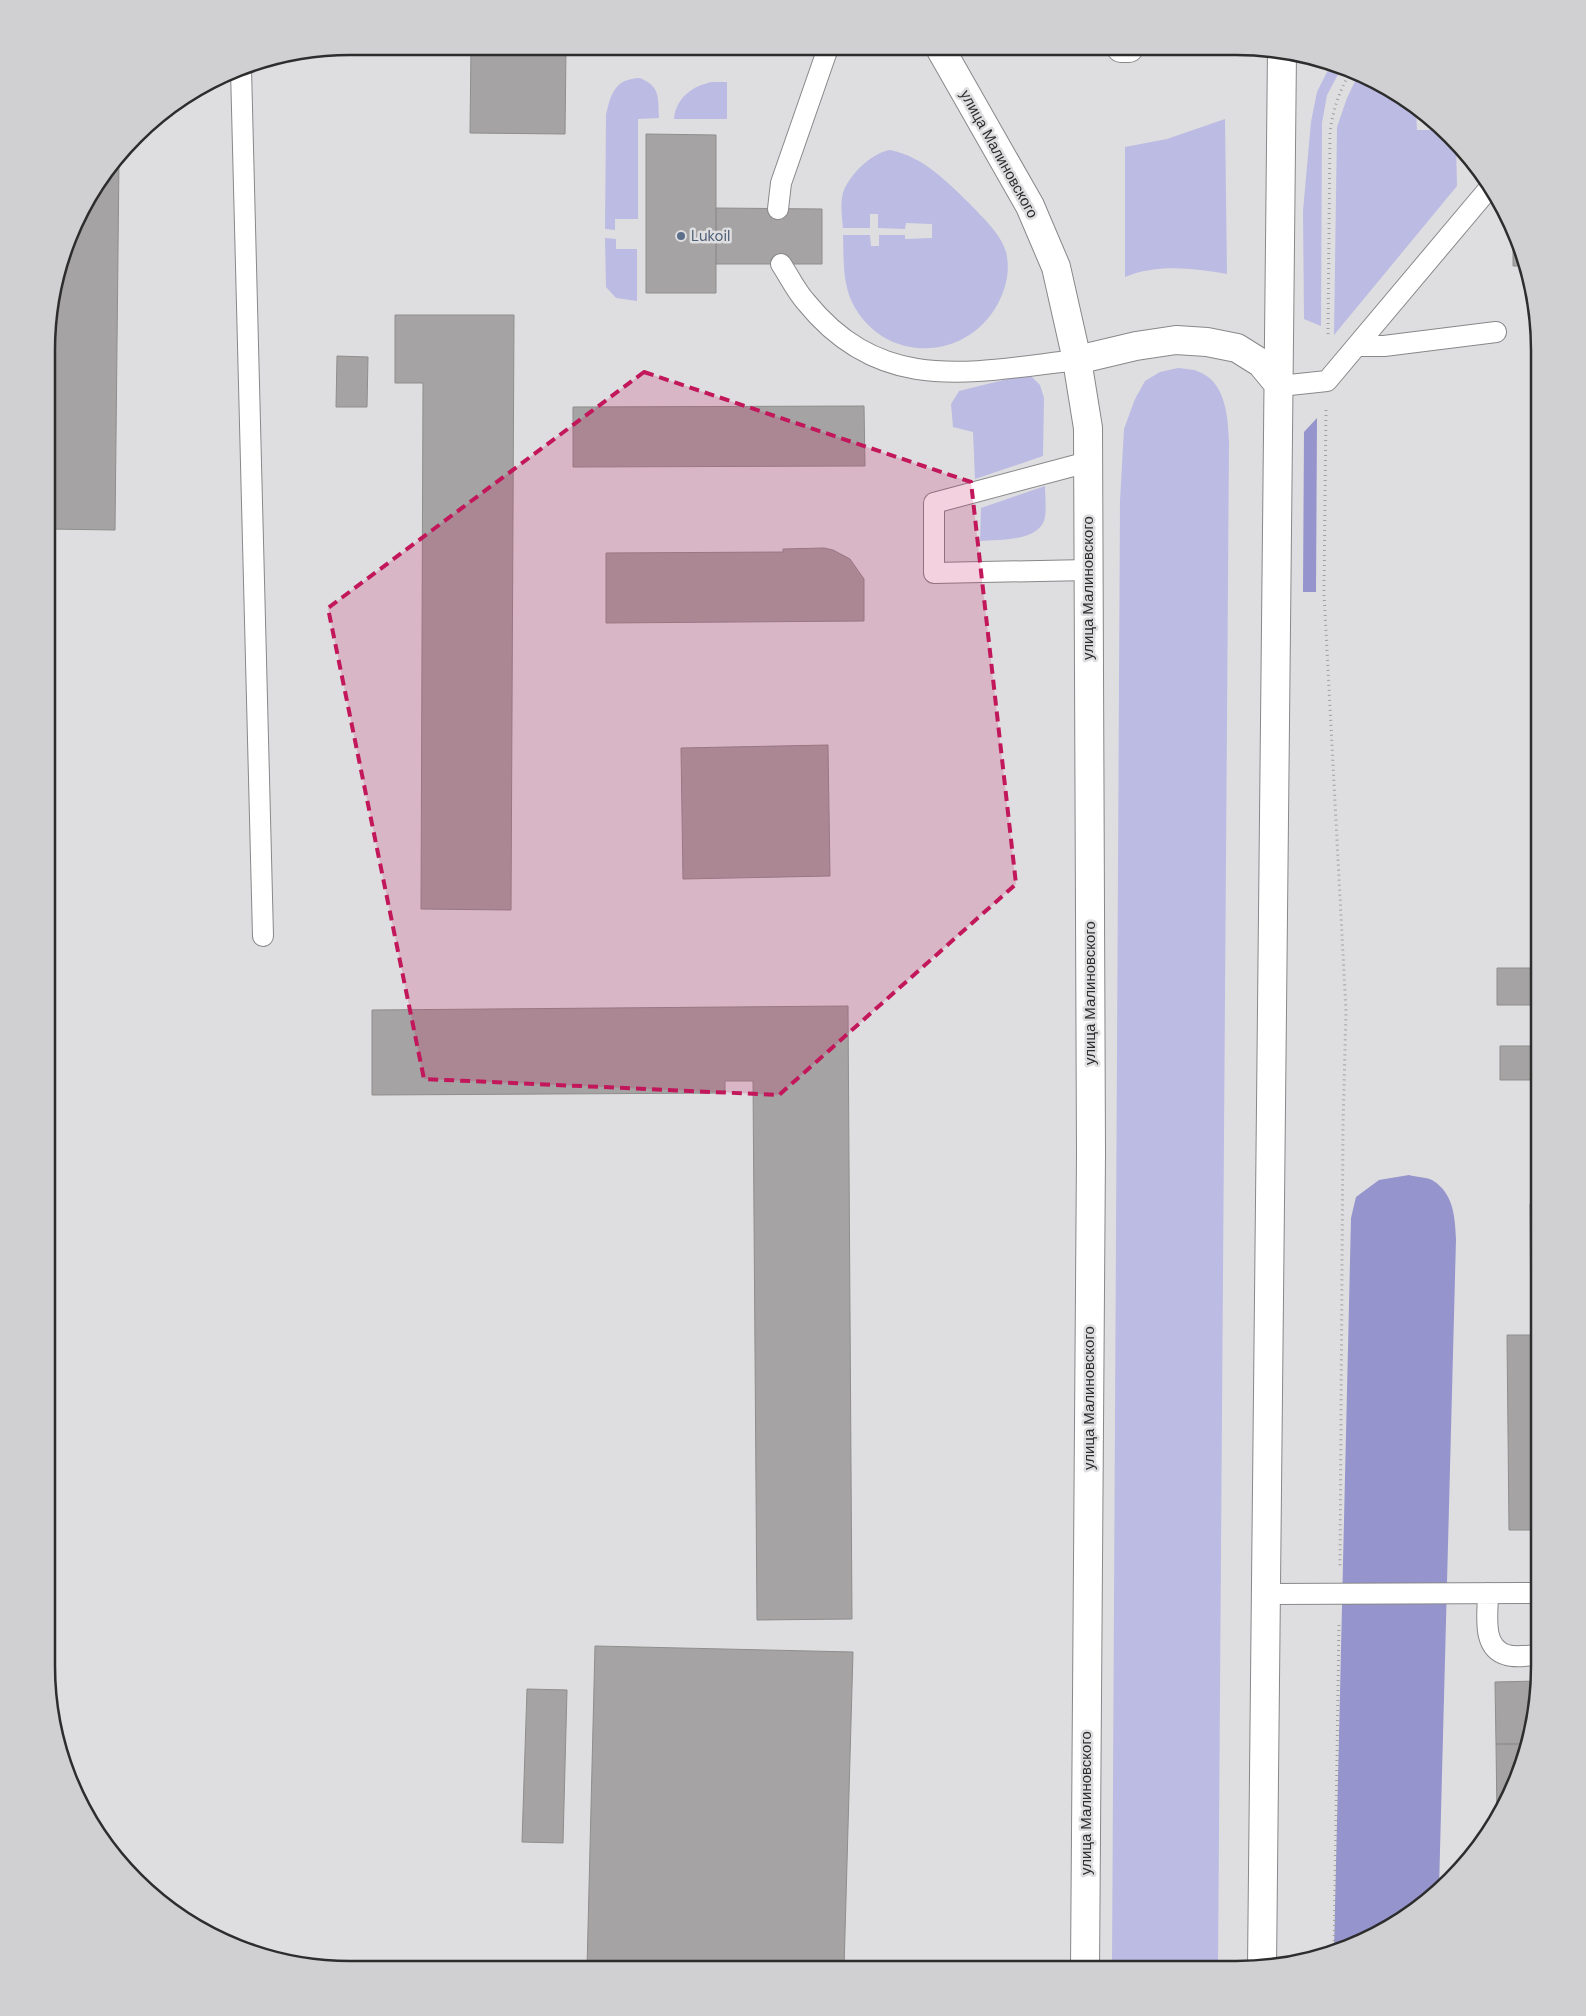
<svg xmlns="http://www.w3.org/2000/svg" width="1586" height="2016" font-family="'DM Sans',sans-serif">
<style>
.green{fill:#bbbbe3}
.forest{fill:#9594cc}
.building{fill:#a5a3a3;stroke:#8f8e8d}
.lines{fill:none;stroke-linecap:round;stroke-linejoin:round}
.service-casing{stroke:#88888a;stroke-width:22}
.trunk-casing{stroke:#88888a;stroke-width:30}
.path{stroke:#a0a0a1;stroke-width:3;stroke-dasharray:1 4;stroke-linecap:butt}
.service{stroke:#fff;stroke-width:20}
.trunk{stroke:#fff;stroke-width:28}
.marked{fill:#c2185b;fill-opacity:0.2;stroke:#c2185b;stroke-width:4;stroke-dasharray:10 6;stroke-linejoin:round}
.service-dot{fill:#5c6f8a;stroke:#dedee0;stroke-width:2}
.labels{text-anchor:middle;stroke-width:5;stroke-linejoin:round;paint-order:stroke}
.street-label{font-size:15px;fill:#2d2d2e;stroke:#dedee0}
.service-label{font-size:15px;fill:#4e5e75;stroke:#dedee0;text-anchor:start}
.rim{fill:none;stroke:#2d2d2e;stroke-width:2.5}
</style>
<rect width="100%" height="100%" fill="#dedee0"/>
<path class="green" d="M1331,64l11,3 -15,28 -5,28 -1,203 -17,-7 -1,-108 8,-89 6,-30z
M1359,73l46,25 11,10 1,22h25l14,12 1,44 -123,149 3,-208 10,-29z
M640,78c21,9 18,20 19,40l-21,1v100h-23v11l-10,-1 1,-114c5,-22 9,-36 34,-37z
M712,82h15v37h-53c2,-21 18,-33 38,-37z
M1225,119l2,155c-34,-6 -70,-10 -102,3v-130l42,-8z
M890,150c34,7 56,31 80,54 13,14 31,30 36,48 4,15 1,32 -5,45 -28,65 -117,70 -149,5 -10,-21 -8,-45 -9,-67h27l1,11h8v-11h26v4l27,-1v-14l-26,-1 -1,6 -27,-1v-14h-8v14h-27c-1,-11 -3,-24 0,-35 6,-18 28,-40 47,-43z
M605,238l11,1v10h21v52l-21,-3 -10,-11z
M1178,368c6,1 14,1 19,3 29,10 31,46 32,71l-11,1527h-106l8,-1468 4,-72 11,-30 10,-18 15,-9z
M1020,376h11l9,9 4,13 -1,58 -68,23 -2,-47 -20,-5 -2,-23 8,-13z
M1045,486c0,10 2,26 -1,35 -9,21 -45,18 -64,20l1,-33z"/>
<path class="forest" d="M1317,418l-1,174h-13l1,-160z
M1409,1175c7,2 17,2 23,5 22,13 23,38 24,59l-17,650 -51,40 -54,22 17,-733 5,-21 23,-17z"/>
<path class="building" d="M471,47h95l-1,87 -95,-1z
M646,134l70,1v158h-70z
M119,159l-4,371 -67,-1 1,-219 38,-112z
M716,208l106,1v55h-106z
M1513,233l14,33h-14z
M395,315h119l-3,595 -90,-1 2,-526h-28z
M337,356l31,1 -1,50h-31z
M864,406l1,60 -292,1v-60z
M824,548l9,2 17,9 14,20v42l-258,2v-70l177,-1v-3z
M828,745l2,131 -147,3 -2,-131z
M1497,968h42v37h-42z
M848,1006l4,613 -95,1 -4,-539h-28v12l-353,2v-85z
M1500,1046h39v34h-39z
M1530,1204h9v326h-30l-2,-195h24z
M595,1646l258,6 -9,317h-257z
M1539,1681l-11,63h-32l-1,-62z
M527,1689l40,1 -4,153 -41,-1z
M1496,1744h32l-4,19 -27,55z"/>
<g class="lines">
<g class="service-casing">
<path id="service" d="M241,69l22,867
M778,209l3,-26 47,-135
M781,264c8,12 15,27 25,38 76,94 166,70 271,58
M1358,346h26l112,-14
M1280,386l47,-5 164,-195
M1088,462l-154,41v70l154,-3
M1488,1593c0,21 -7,55 19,62 9,3 23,0 32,0
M1266,1594l273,-1"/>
</g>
<g class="trunk-casing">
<path id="trunk" d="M940,48l90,158 26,61 21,93 11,68 3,725 -6,816
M1121,48h8
M1077,360l59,-14 40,-6 31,2 30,6 24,15 19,23
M1262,1968l20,-1917"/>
</g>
<path class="path" d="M1470,158l2,7
M1328,334l2,-202c3,-23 10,-43 22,-63
M1326,410l-2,183 22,418 -3,114 -3,441
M1334,1951l5,-329"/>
<use href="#service" class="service"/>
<use href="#trunk" class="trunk"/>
</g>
<path class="marked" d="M644,372l327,110 45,402 -237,211 -355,-16 -96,-471z"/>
<circle class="service-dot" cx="681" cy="236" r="5"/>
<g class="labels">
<g class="street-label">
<text transform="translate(999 154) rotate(61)" y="5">улица Малиновского</text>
<text transform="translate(1088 588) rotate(-90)" y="5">улица Малиновского</text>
<text transform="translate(1090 993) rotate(-90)" y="5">улица Малиновского</text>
<text transform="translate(1089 1398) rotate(-90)" y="5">улица Малиновского</text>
<text transform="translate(1086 1803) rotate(-90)" y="5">улица Малиновского</text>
</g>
<g class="service-label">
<text x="691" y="241">Lukoil</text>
</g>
</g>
<path d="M0 0H1586V2016H0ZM350 55H1236A295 295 0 0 1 1531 350V1666A295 295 0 0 1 1236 1961H350A295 295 0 0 1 55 1666V350A295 295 0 0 1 350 55Z" fill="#d0d0d2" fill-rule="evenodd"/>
<path class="rim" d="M350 55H1236A295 295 0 0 1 1531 350V1666A295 295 0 0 1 1236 1961H350A295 295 0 0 1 55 1666V350A295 295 0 0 1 350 55Z"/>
</svg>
